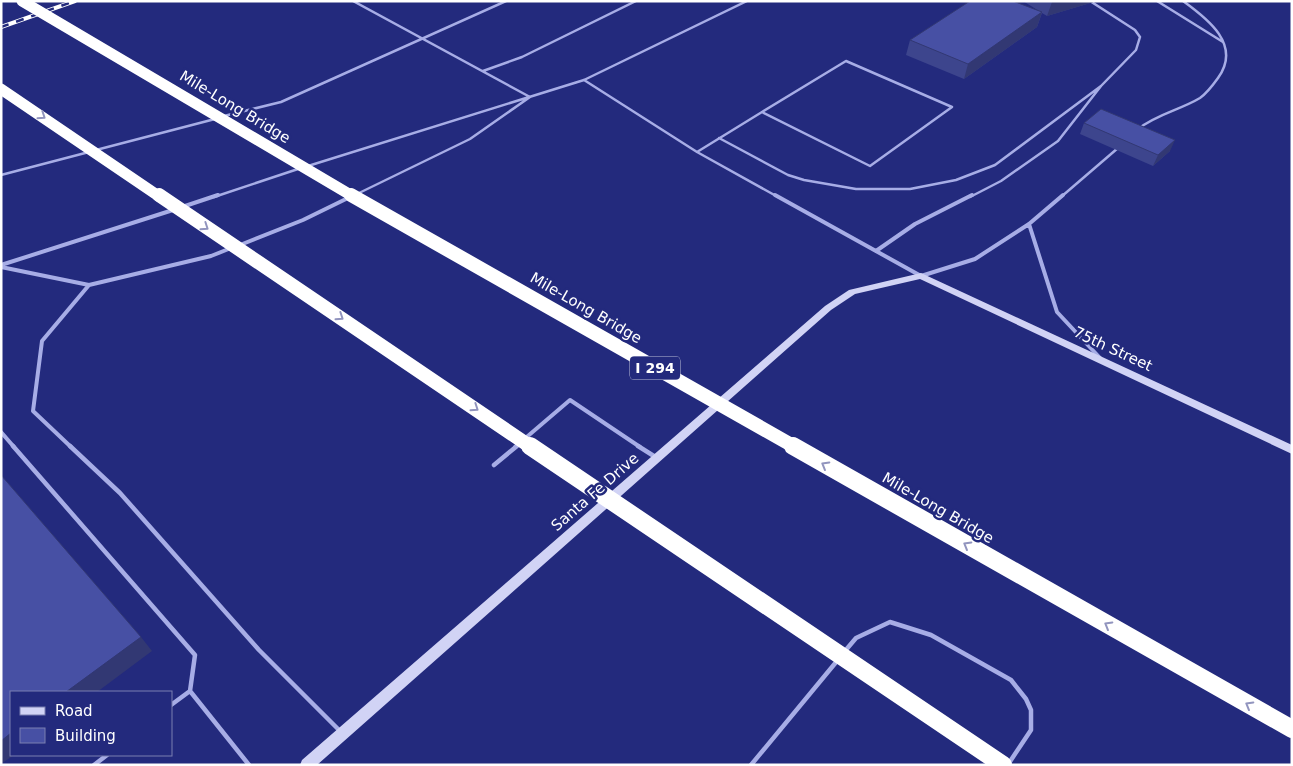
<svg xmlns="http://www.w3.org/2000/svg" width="1293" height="766" font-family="'DejaVu Sans',sans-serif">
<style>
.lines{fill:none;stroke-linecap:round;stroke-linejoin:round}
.lane-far2{stroke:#a7ade6;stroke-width:2.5}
.lane-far1{stroke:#a7ade6;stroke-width:4}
.lane{stroke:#a7ade6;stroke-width:4.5}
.secondary{fill:#d1d3f5;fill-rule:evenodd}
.rail-casing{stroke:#fff;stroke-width:4}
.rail{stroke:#232a7d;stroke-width:2.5;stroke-dasharray:8;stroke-linecap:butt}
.highway-bridge-far2{stroke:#fff;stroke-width:11}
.highway-bridge-far1{stroke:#fff;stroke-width:14}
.highway-bridge{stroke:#fff;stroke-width:18}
.wall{fill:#3d458d}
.shaded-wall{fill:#323873}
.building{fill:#4750a4;stroke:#323873}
.oneway{stroke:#9194be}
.labels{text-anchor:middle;stroke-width:5;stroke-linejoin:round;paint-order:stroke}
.shield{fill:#232a7d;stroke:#bdbfd8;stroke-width:1}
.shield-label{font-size:14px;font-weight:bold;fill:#fff}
.street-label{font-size:15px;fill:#fff;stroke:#232a7d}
</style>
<rect width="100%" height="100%" fill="#232a7d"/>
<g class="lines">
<path class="lane-far2" d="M353,1l177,96 -60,42 -113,55
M1157,1l66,41
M846,61l106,46 -82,59 -108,-54z
M483,71l39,-14 114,-56
M584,80l113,72
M762,112l-65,40 81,45
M224,116l57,-14 225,-101
M1138,129c19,-15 42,-19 62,-31 7,-5 13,-13 18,-20 24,-33 -10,-59 -35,-77
M719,138l69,37 16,5 52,9h54l46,-9 39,-15 106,-79
M96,150l119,-31
M308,166l276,-86 163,-79
M1,175l88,-23
M214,197l87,-29
M970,197l31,-16 57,-40 43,-55 35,-36 4,-13 -5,-7 -45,-29
M1061,197l57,-49"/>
<path class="lane-far1" d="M775,195l146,81 54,-17 54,-35 34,-29
M182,207l36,-12
M1029,224l28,88 43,46
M240,245l63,-25 45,-22
M876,251l39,-27 57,-29
M1,265l172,-55
M1,267l88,18
M1,432l13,15
M71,447l-38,-36 9,-70 47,-56 122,-29 20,-8
M515,447l55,-47 70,47"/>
<path class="lane" d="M13,446l182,209 -5,36
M70,446l50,47 139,157 82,82
M638,446l19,12
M494,465l23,-19
M845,651l11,-13 34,-16 41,13 80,45 15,19 5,11v20l-22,33
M171,705l19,-14 59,74
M94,765l13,-10
M751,765l86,-104"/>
<path class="secondary" d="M921,273l371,172v9l-372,-175 -65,15 -24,16 -514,455h-17l2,-5 523,-454 24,-16z"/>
<g class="rail-casing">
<path id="rail" d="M1,27l74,-26"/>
</g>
<use href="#rail" class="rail"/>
<path class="highway-bridge-far2" d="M22,1l332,196
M1,89l159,108"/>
<path class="highway-bridge-far1" d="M159,195l372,252
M351,195l444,252"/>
<path class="highway-bridge" d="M530,446l473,319
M793,446l499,283"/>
</g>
<path class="wall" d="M1023,1h74l-50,15 -5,-3 -5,14 -73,52 -58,-24 4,-15 129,-29z
M1084,123l86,28 -17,15 -73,-32z"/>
<path class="shaded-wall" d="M1054,1h43l-50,15 5,-14z
M1042,12l-5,15 -73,52 4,-15z
M1175,140l-5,11 -17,15 5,-11z
M141,637l11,14 -55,41h-31z
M11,733v22h3l-13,9v-23z"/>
<path class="building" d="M970,1h43l29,11 -74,52 -58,-24z
M1101,109l74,31 -17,15 -74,-32z
M1,475l140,162 -75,55h-55v41l-10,8z"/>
<defs><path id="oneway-chevron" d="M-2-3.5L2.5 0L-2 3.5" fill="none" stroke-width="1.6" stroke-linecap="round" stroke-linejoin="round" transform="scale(1.25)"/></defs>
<g class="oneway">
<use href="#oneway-chevron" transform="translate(42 116) rotate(34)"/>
<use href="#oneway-chevron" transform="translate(205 227) rotate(34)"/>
<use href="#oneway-chevron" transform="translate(340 317) rotate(34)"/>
<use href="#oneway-chevron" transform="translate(475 408) rotate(34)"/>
<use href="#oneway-chevron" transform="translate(825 465) rotate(-150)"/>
<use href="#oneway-chevron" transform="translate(967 545) rotate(-150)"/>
<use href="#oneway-chevron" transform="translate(1108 625) rotate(-150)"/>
<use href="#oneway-chevron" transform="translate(1249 705) rotate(-150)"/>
</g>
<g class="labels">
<rect class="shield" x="630" y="356.5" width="50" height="23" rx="4"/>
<g class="shield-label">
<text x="655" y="373">I 294</text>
</g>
<g class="street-label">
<text transform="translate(235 107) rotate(31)" y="5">Mile-Long Bridge</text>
<text transform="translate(586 308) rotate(30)" y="5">Mile-Long Bridge</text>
<text transform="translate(1113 349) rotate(25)" y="5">75th Street</text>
<text transform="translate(595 492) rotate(-41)" y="5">Santa Fe Drive</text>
<text transform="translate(938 508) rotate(30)" y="5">Mile-Long Bridge</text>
</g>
</g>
<rect width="1293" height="766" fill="none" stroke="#ffffff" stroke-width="5"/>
<rect x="10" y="691" width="162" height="65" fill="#232a7d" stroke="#7b7fb1"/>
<rect x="20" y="707" width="25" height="8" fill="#d1d3f5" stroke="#7b7fb1"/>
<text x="55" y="716" font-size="15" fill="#ffffff">Road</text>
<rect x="20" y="728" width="25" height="15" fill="#4750a4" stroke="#7b7fb1"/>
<text x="55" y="741" font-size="15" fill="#ffffff">Building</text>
</svg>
